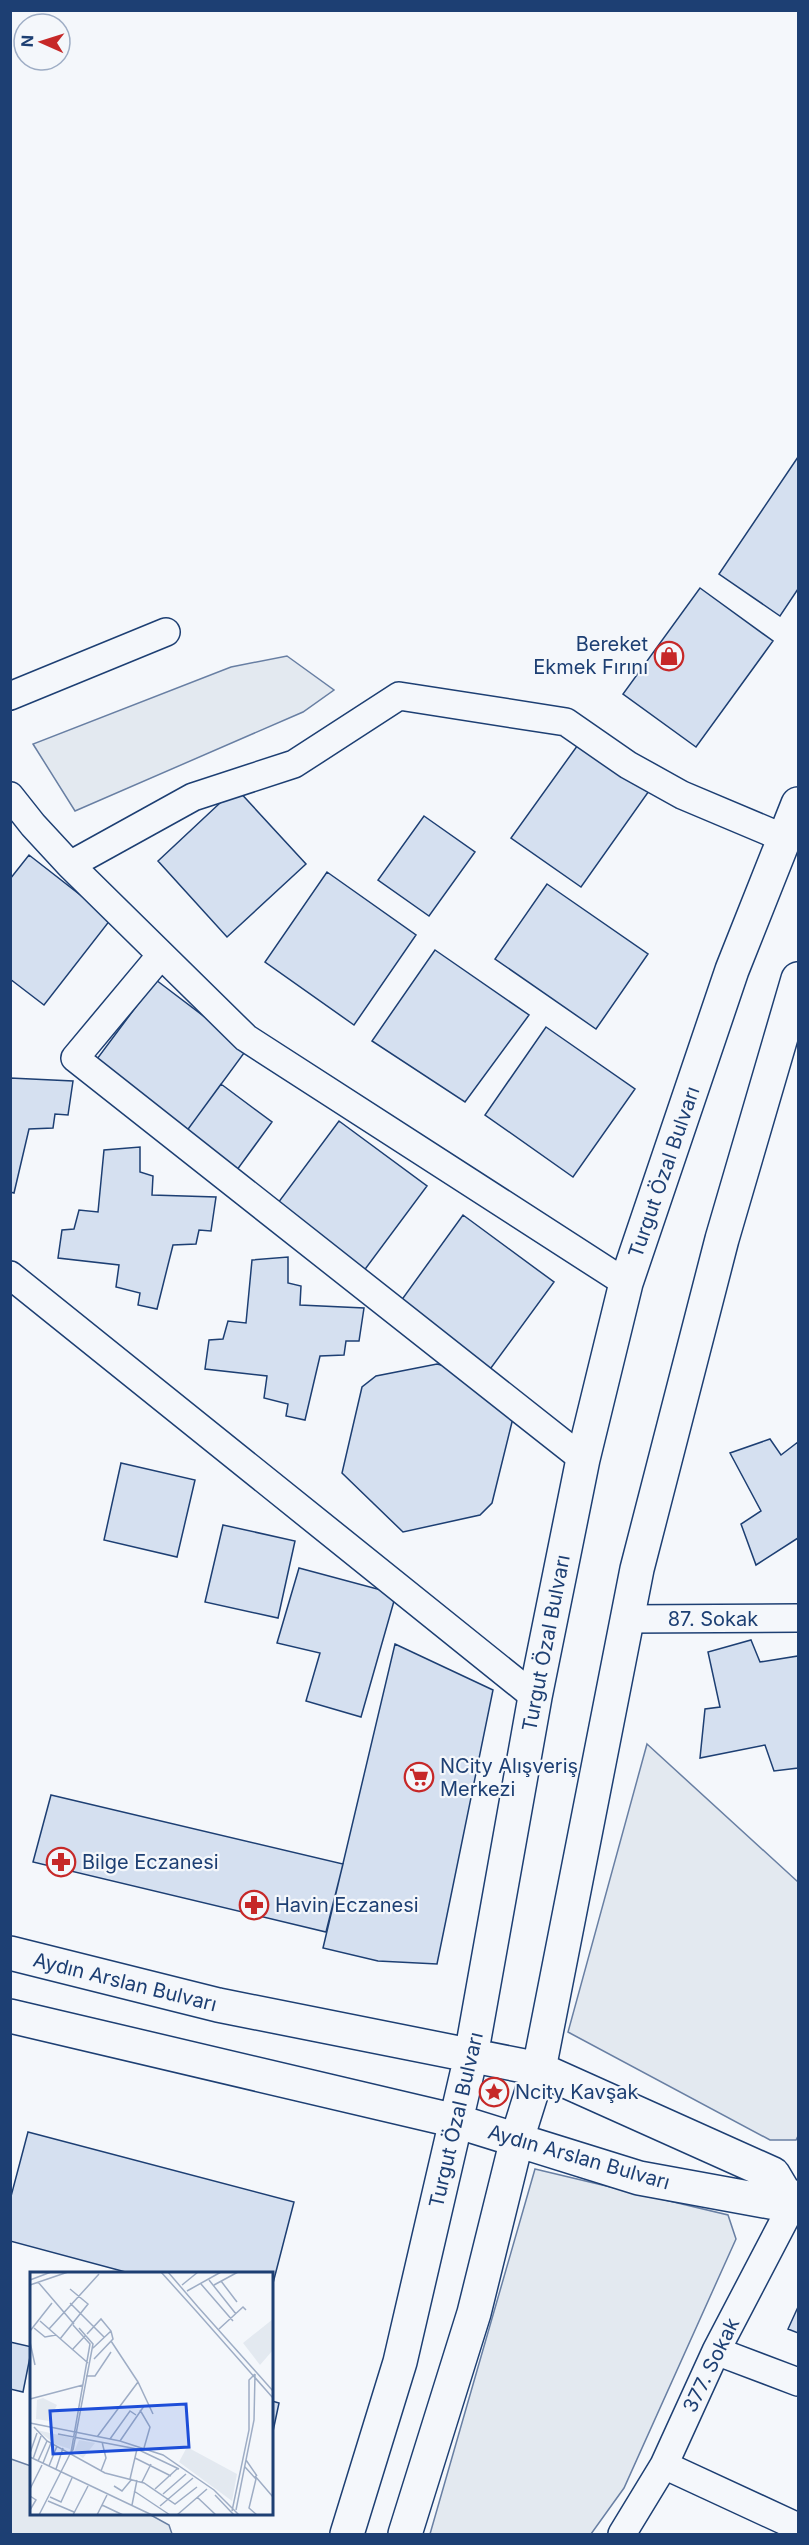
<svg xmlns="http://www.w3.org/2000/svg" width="809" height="2545" font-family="Inter,sans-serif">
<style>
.green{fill:#e3e9f0;stroke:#687fa3;stroke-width:1.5}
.building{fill:#d5e0f0;stroke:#1d3f73;stroke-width:1.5}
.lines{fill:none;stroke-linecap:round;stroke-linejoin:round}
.street-casing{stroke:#1d3f73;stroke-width:30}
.secondary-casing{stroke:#1d3f73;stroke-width:36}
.street{stroke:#f4f7fb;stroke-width:27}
.secondary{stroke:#f4f7fb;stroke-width:33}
.labels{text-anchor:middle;stroke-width:4.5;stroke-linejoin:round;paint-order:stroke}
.poi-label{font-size:20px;fill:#1d3f73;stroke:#f4f7fb;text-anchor:start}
.street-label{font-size:20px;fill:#1d3f73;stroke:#f4f7fb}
.inset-road{fill:none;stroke:#9eadc5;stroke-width:1.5}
.view{fill:#1d4ed8;fill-opacity:0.15;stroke:#1d4ed8;stroke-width:3}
.inset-edge{fill:none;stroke:#1d3f73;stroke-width:3}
</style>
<rect width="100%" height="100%" fill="#f4f7fb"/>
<path class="green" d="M287,656l47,34 -31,22 -228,99 -42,-67 198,-77z
M647,1744l151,138v254l-2,4h-26l-202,-108z
M535,2169l193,46 8,24 -112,249 -33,46h-161z
M11,2459l20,7 1,48h117l20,11 3,9h-161z"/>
<path class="building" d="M798,457v132l-18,27 -61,-42z
M700,588l73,53 -77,106 -73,-53z
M580,742l69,49 -68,96 -70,-49z
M236,788l70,76 -79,73 -69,-76z
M424,816l51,36 -46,64 -51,-36z
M29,855l82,64 -67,86 -34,-26v-100z
M327,872l89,63 -62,90 -89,-63z
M547,884l101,70 -52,75 -101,-70z
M435,950l94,65 -64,87 -93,-61z
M156,980l91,69 -64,87 -92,-69z
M546,1027l89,62 -62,88 -88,-62z
M10,1078l63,3 -5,34 -13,-1 -2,14 -24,1 -15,64 -4,-1z
M221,1084l51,38 -38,52 -51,-38z
M339,1121l88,65 -67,90 -88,-65z
M140,1147v25l13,4 -1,19 64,2 -5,34 -12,-1 -3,14 -23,1 -16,64 -19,-4 2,-12 -24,-6 3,-22 -61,-7 4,-28 12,-1 5,-19 19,2 6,-62z
M463,1215l91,67 -66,90 -90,-67z
M288,1257v26l13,3 -1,19 64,3 -5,33h-13l-2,14 -24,1 -15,64 -19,-4 2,-12 -24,-6 3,-22 -62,-7 4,-29 14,-1 5,-18 18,2 6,-63z
M437,1364l16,4 60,50 -21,85 -12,12 -77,17 -61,-59 20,-86 14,-11z
M770,1439l11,16 17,-13v96l-42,27 -15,-41 20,-13 -31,-58z
M121,1463l74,17 -18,77 -73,-17z
M223,1525l72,16 -17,77 -73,-16z
M299,1568l97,26 -35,123 -55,-16 14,-48 -43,-10z
M751,1640l9,22 38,-6v112l-24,3 -9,-26 -65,13 5,-49 15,-2 -12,-55z
M395,1644l98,46 -56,274 -59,-3 -55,-13z
M51,1795l292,69 -17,68 -293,-70z
M28,2132l266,70 -22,85v-13h-139l-123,-33v-41z
M798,2307v26l-10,-4z
M10,2342l22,5 -9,45 -13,-3z
M272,2401l7,2 -7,33z"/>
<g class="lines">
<g class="street-casing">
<path id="street" d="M10,696l156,-64
M10,796l23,29 37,40 176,173 380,245
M70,865l123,-68 101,-33 105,-68 167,26 62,43 54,30 102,43
M161,955l-86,103 508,401
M10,1275l525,422
M627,1619l171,-1
M716,2351l82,31
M664,2465l134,62
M622,2534l42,-69 52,-114 82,-157"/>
</g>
<g class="secondary-casing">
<path id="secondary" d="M10,1953l208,52 321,64 234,105 19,32 -153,-28 -183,-57 -446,-105
M347,2534l53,-172 71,-306 64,-359 48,-238 43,-176 106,-313 66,-166
M405,2534l69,-221 43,-174 22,-70 98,-500 85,-330 76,-260"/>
</g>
<use href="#street" class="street"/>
<use href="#secondary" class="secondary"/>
</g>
<defs>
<g id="shop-ring" transform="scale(1.5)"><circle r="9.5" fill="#f4f7fb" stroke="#c62828" stroke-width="1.5"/><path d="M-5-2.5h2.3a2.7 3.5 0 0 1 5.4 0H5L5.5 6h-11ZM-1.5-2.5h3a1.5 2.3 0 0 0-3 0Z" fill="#c62828"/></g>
<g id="supermarket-ring" transform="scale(1.5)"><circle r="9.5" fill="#f4f7fb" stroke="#c62828" stroke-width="1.5"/><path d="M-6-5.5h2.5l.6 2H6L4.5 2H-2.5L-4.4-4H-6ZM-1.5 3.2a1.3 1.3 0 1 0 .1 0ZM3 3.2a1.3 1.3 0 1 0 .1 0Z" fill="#c62828"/></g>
<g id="pharmacy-ring" transform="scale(1.5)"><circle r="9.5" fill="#f4f7fb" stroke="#c62828" stroke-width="1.5"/><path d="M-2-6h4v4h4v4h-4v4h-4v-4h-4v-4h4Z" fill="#c62828"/></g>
<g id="sight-ring" transform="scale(1.5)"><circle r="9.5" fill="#f4f7fb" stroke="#c62828" stroke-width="1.5"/><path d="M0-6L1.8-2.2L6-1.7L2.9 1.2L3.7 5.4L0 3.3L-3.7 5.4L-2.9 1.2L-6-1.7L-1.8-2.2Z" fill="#c62828"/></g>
</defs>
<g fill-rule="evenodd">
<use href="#shop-ring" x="669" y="656"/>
<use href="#supermarket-ring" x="419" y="1777"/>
<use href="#pharmacy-ring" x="61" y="1862"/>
<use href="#pharmacy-ring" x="254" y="1905"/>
<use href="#sight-ring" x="494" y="2092"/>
</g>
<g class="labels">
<g class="poi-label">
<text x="648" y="651" text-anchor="end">Bereket<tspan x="648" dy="23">Ekmek Fırını</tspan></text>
<text x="440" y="1773">NCity Alışveriş<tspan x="440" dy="23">Merkezi</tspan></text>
<text x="82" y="1869">Bilge Eczanesi</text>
<text x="275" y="1912">Havin Eczanesi</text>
<text x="515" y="2099">Ncity Kavşak</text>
</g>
<g class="street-label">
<text transform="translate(664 1172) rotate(-71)" y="7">Turgut Özal Bulvarı</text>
<text x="713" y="1626">87. Sokak</text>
<text transform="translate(546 1643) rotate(-79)" y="7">Turgut Özal Bulvarı</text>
<text transform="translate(125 1982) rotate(14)" y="7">Aydın Arslan Bulvarı</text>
<text transform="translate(456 2120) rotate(-77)" y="7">Turgut Özal Bulvarı</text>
<text transform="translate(579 2157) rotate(16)" y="7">Aydın Arslan Bulvarı</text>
<text transform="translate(711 2365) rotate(-64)" y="7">377. Sokak</text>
</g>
</g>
<g transform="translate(30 2272)">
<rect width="243" height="243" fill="#f4f7fb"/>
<path d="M243,47v31l-13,15 -17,-22zM13,126l14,7 -8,16 -13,-2 1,-19zM7,158l35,8 -2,11 -15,-5zM49,168l16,3 -12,15 -9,-6zM157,175l50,27 -5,27 -53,-39z" fill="#e3e9f0"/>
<path class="inset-road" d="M131,0l36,40M138,0l30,35M0,8l21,-8M179,8l27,34M191,9l16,21M8,10l36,42M171,12l32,37M0,13l38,-13M152,13l16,-13M184,13l24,-13M157,19l34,-19M40,31l34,34M168,35l75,84M167,40l76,86M10,49l48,42M4,56l11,9 11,-2M19,57l50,-55M189,57l24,-22 3,3M0,59l22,-28M57,62l14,-15 10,12 2,8 -19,20M30,67l28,-35 -18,-15M81,69l27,41M0,70l5,23M63,76l18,-17M42,78l13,-14M56,104h9l16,-24M0,127l53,-14M110,138l10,17 -6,21M0,151l90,18 43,14 51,35 25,25M4,155l13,14 58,32 39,10 31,21 22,-17M28,162l79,15 42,20M67,165l41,-55 15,32M80,167l20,-28 6,4M90,169l24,-35M43,178l-2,2 19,-108 -17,-19M43,178l20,-106 -14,-16M0,181l7,-20M0,185l122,58M105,186l36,18M3,187l8,-23M216,188l11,16M8,189l9,-20M13,191l8,-20M19,194l8,-20M215,195l11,12 -7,29 8,7M26,197l7,-21M71,199l5,-13 -4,-16M225,204l18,21M100,207l7,-30M112,210l9,-18M84,214l8,5 10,-12M0,217l12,-24M125,217l23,-21M104,219l36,24M133,222l23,-20M185,223l19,20M0,224l6,4 -6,10M20,225l11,5 11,-24M167,225l19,18M18,229l26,11M72,233l21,10M102,233l5,-25M130,234l33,-28M206,238l18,-90 1,-46M202,239l17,-81v-50l6,-6M9,243l32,-63M43,243l15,-29M67,243l10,-20M147,243l30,-26"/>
<path class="view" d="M156,132l3,43 -136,7 -3,-43z"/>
<rect width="243" height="243" class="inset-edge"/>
</g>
<rect width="809" height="2545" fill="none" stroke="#1d3f73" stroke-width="24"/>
<g transform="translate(42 42) rotate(273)"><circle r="28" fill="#f4f7fb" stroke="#9eadc5" stroke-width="1.5"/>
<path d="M0-4.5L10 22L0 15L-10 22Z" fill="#c62828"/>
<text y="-9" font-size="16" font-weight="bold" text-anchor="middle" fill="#1d3f73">N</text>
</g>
</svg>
